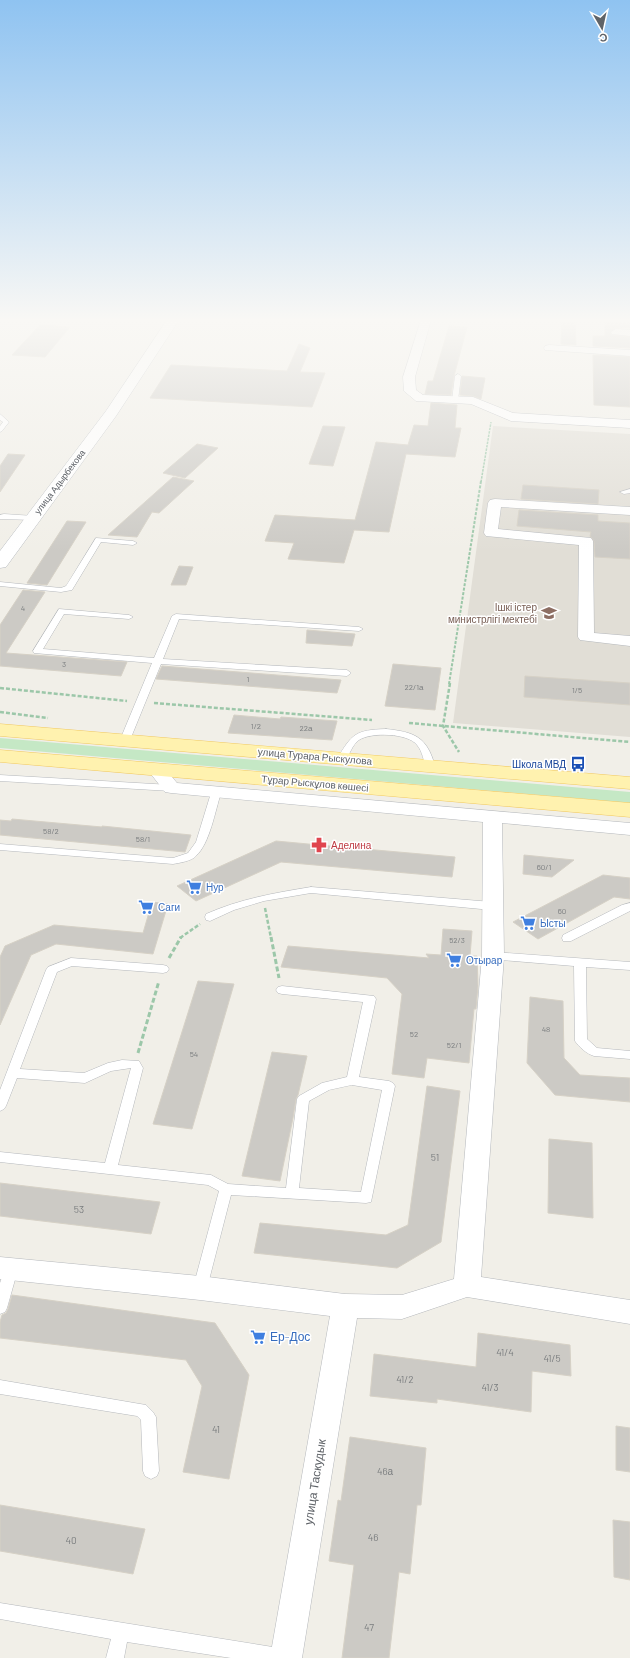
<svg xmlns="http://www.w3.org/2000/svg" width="630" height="1658" font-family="Barlow,sans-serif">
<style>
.education{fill:#e1ded6}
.green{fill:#c5e8c5}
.building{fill:#cccac5;stroke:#d6d1c6}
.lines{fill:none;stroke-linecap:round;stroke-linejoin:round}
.service-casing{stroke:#b5b8bc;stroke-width:1}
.minor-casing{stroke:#b5b8bc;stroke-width:1}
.secondary-casing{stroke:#b6babf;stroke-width:1}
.primary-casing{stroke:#f2c960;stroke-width:1}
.path-far3{stroke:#9cc7a9;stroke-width:1.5;stroke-dasharray:2.5 1;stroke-linecap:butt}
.path-far2{stroke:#9cc7a9;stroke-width:2;stroke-dasharray:3 1.5;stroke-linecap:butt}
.path-far1{stroke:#9cc7a9;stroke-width:2.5;stroke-dasharray:4 2;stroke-linecap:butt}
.path{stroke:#9cc7a9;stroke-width:3;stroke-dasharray:5 2.5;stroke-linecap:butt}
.service{fill:#fff;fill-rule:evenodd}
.minor{fill:#fff;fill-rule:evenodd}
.secondary{fill:#fff;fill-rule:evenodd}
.primary{fill:#fff2af;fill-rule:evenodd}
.labels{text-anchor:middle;stroke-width:3;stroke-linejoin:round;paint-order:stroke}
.number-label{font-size:8px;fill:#7a7d7f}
.far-street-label{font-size:9px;fill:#5f6368;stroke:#fff}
.education-label{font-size:10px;fill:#785e54;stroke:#fff;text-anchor:end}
.street-label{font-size:10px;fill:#5f6368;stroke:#fff}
.transit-label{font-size:10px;fill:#164399;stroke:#fff;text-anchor:end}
.health-label{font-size:10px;fill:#be3a42;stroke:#fff;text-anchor:start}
.shop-label{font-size:10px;fill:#366cbe;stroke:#fff;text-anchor:start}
.near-number-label{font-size:10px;fill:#7a7d7f}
.near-shop-label{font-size:12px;fill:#366cbe;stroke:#fff;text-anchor:start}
.near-street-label{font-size:12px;fill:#5f6368;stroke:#fff}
</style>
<rect width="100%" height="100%" fill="#f1efe8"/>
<path class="education" d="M493,426l137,8v303l-177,-14z"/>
<path class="green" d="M0,738l630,54v11l-630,-55z"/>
<path class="building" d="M562,320h13l1,25 -15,-1z
M605,322l25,2v4h-14l-6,4 2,3 18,2v11l-37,-2v-10h12z
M40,325l30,2 -25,30 -33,-2z
M449,326l18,1 -13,49 -3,19 -26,-1 3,-13h5z
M299,344l11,4 -10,24 25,1 -13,34 -162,-9 21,-33 116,6z
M593,355l37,2v50l-36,-2z
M462,376l23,2 -4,21 -8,-3 -13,-1z
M431,403l26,2 -2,23h6l-6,29 -49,-3 -17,78 -35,-2 -10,33 -56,-4 6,-16 -29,-2 10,-26 80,5 21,-78 32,3 6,-20 14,1z
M323,426l22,1 -12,39 -24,-2z
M197,444l21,4 -33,30 -22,-5z
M8,454l17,1 -25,37v-26z
M173,477l21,4 -35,32 -7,-1 -15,25 -29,-2z
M523,485l76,5 -1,14 -77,-5z
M519,510l79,5v6l32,2v36l-35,-2 -1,-16 -4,-5 1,-4 -74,-6z
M67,521l19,1 -39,63 -20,-2z
M179,566l14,1 -7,18h-15z
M23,590l22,2 -39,61 121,9 -6,14 -121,-10v-41z
M307,630l48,4 -3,12 -46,-3z
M393,664l48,4 -6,42 -50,-4z
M162,666l179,14 -4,13 -181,-14z
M525,676l105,7v22l-106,-8z
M234,715l46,4 1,-2 56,4 -5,19 -104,-7z
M12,819l90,8v-1l89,9 -6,17 -185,-17v-15l11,1z
M276,841l43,4 136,12 -3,20 -171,-15 -85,39 -19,-15z
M524,855l50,5 -22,17 -29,-3z
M603,875l27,3v21l-16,-2 -76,42 -25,-17z
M152,902l16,2 -15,50 -97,-10 -25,11 -31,70v-68l5,-11 49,-21 89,8z
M443,929l29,2 -2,25h7l1,30 -2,23h-2l-5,54 -42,-5 -3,20 -32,-4 10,-80 -15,-16 -106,-11 7,-21 141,12 -3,-4 15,1z
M198,981l36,3 -42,145 -39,-5z
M530,997l33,4 1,57 16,17 50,3v24l-75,-7 -28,-32z
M272,1052l35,4 -9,39 -2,4 -3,19 -13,63 -38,-5z
M427,1086l33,5 -19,151 -44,26 -143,-15 6,-30 126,12 22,-10z
M549,1139l43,4 1,75 -45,-5z
M0,1183l160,19 -9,32 -151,-18z
M12,1295l203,28 34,52 -20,104 -46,-7 19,-86 -16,-26 -186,-22v-16l2,-7 4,-2 2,-4z
M478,1333l92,12 1,31 -39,-5 -1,41 -94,-13v4l-67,-7 4,-42 102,13z
M616,1426l14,2v44l-14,-2z
M350,1437l76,11 -5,57h-4l-7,69 -11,-2 -10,86h-47l12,-93 -25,-4 9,-61 3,1z
M0,1505l145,24 -12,45 -133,-23z
M613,1520l17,2v58l-16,-3z"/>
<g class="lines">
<g class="service-casing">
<path id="service" d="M458,374l3,2 -3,24 -3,2 -3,-2 3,-24z
M0,414l9,8 -7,9 -2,1v-6l3,-4 -3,-2z
M630,489v4l-6,1 -4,-2z
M4,514l30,2 4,2 -4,2 -34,-1v-4z
M96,538l37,3 4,2 -4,2 -32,-3 -29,48 -11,2 -61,-6v-4l61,6 5,-2z
M59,609l70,6 4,2 -4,2 -65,-5 -21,35 111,9 18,-42 4,-2 183,13 4,2 -4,2 -180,-12 -16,40 184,11 4,3 -4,3 -186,-12 -31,76 -5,3 -5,-3 32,-77 -118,-10 -1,-2z
M386,729c29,3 41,8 49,37l-2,2h-6c-4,-7 -4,-16 -10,-23 -9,-12 -46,-13 -58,-5 -7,5 -9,14 -14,21h-6l-2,-2c15,-25 18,-29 49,-30z
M0,775l171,10 5,3 -5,3 -171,-10z
M216,790l5,3c-6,18 -11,50 -25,63 -4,5 -17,7 -23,8l-173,-14v-6l173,14 15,-5 8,-11 15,-49z
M311,887l181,15 4,2 1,2 -1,2 -4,2 -181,-17 -47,8 -30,9 -24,11 -4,-1 -1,-3 1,-3c34,-15 68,-21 105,-27z
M630,903v8l-59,30h-8l-1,-3 1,-3 59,-30z
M493,952l137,10v8l-44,-3 1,72 10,9 33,3v8l-36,-3c-7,-2 -15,-9 -19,-15l-1,-75 -85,-7 -2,-3 2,-3z
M71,958l92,7 4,1 2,3 -2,3 -4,1 -91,-7 -15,6 -37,97 64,4 24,-10 14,-3 17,1 4,7 -25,97 93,10 17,9 58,4 11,-89 2,-3 23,-13 25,-6 16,-75 -81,-8 -4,-1 -2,-3 2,-3 4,-1 92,10 2,3 -17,78 30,4 4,2 2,3 -24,116 -5,1 -135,-8 -24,93 -2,4 -5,2 -5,-2 -2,-4 26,-97 -11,-6 -208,-23v-10l105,11 26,-95 -20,3 -26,12 -68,-5 -11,28 -2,3 -4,2v-21l46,-120 2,-3zM352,1085l30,5 -21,102 -62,-4 10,-87 20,-11z
M11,1263l5,2 2,4 -11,39 -2,4 -5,2v-31l6,-18z
M0,1380l146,25 7,7 3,5 3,54 -2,5 -6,3 -6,-3 -2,-5 -2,-51 -4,-4 -137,-22z
M0,1603l285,46 6,3 3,6h-63l-104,-16 -3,16h-18l5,-19 -111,-20z"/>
</g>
<g class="minor-casing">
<path id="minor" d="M421,320h10l-16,57 1,13 7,5 50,2 40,16 117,7v8l-119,-7 -40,-17 -55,-3 -12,-10 -1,-14z
M616,329l14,1v6l-18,-2 -1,-2z
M549,345l81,5v6l-85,-6 -1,-2 1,-2z
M495,499l135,8v8l-129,-8 -3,22 93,9 2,3 1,92 36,3v10l-50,-6 -2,-3 1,-92 -93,-9 -2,-3 4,-30 2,-3z
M156,764l6,1 15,18 453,40v12l-128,-12 2,133 -23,321 149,23v24l-163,-27 -65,22 -45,-1 -55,340h-32l60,-342 -130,-16 -200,-21v-22l200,19 145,18 57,1 52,-16 28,-323 1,-134 -312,-29 -6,-1 -18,-23 3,-4z"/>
</g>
<g class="secondary-casing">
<path id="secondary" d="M167,320h12l-63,96 -110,151 -6,1v-17l106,-140z"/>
</g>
<g class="primary-casing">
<path id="primary" d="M0,724l630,53v12l-630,-53z
M0,750l630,53v14l-630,-55z"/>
</g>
<path class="path-far3" d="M481,482l10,-60"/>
<path class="path-far2" d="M449,684l32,-203"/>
<path class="path-far1" d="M450,683l-7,43 16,26
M0,688l127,13
M154,703l218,17
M0,712l48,6
M409,723l221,19
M265,908l6,30
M180,938l20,-14"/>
<path class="path" d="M271,937l8,41
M169,958l12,-21
M138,1053l21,-72"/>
<use href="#service" class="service"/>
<use href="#minor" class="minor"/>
<use href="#secondary" class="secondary"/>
<use href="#primary" class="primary"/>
</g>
<linearGradient id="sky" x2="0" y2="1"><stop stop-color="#8fc3f1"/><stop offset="0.58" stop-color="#f9f8f5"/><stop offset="1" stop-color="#f9f8f5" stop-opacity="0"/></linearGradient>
<rect width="630" height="552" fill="url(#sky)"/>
<defs>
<g id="school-bare" transform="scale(1.2)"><path d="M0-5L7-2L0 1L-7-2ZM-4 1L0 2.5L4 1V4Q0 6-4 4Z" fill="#8d6e63" stroke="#fff" stroke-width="2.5" paint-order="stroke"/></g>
<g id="bus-bare" transform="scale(1.2)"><path d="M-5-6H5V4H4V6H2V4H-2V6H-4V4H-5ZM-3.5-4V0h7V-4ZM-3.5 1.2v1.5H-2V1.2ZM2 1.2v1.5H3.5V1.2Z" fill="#1a4fb4" stroke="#fff" stroke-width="2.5" paint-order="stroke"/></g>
<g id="pharmacy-bare" transform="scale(1.2)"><path d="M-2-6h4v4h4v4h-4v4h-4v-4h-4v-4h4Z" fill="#e0444e" stroke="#fff" stroke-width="2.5" paint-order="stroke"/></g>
<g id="supermarket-bare" transform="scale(1.2)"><path d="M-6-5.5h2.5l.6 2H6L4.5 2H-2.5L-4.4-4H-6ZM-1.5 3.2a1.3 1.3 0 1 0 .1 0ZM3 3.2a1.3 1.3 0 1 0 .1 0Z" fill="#3f7fe0" stroke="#fff" stroke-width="2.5" paint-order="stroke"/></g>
</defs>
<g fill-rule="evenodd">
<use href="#school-bare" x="549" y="613"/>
<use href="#bus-bare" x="578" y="764"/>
<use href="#pharmacy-bare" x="319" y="845"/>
<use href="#supermarket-bare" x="194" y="887"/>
<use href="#supermarket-bare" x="146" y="907"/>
<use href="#supermarket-bare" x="528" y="923"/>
<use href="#supermarket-bare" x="454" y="960"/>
<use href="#supermarket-bare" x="258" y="1337"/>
</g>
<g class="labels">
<g class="number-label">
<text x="23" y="611">4</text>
<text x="64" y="667">3</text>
<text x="248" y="682">1</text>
<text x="414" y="690">22/1а</text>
<text x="577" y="693">1/5</text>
<text x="256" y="729">1/2</text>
<text x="306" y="731">22а</text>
<text x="51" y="834">58/2</text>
<text x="143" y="842">58/1</text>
<text x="544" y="870">60/1</text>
<text x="562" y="914">60</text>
<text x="457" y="943">52/3</text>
<text x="546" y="1032">48</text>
<text x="414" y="1037">52</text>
<text x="454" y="1048">52/1</text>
<text x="194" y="1057">54</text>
</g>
<g class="far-street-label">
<text transform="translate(60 482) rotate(-53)" y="3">улица Адырбекова</text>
</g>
<g class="education-label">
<text x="537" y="611">Ішкі істер<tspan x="537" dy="12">министрлігі мектебі</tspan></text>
</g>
<g class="street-label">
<text transform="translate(315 756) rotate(5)" y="4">улица Турара Рыскулова</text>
<text transform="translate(315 783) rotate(5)" y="4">Тұрар Рыскұлов көшесі</text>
</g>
<g class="transit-label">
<text x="566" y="768">Школа МВД</text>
</g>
<g class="health-label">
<text x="331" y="849">Аделина</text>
</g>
<g class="shop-label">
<text x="206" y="891">Нур</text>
<text x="158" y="911">Саги</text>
<text x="540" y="927">Ысты</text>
<text x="466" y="964">Отырар</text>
</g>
<g class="near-number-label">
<text x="435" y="1161">51</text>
<text x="79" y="1213">53</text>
<text x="505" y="1356">41/4</text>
<text x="552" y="1362">41/5</text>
<text x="405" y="1383">41/2</text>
<text x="490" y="1391">41/3</text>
<text x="216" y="1433">41</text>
<text x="385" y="1475">46а</text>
<text x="373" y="1541">46</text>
<text x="71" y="1544">40</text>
<text x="369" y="1631">47</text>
</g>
<g class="near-shop-label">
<text x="270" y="1341">Ер-Дос</text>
</g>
<g class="near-street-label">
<text transform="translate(315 1482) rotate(-81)" y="4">улица Таскудык</text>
</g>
</g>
<g transform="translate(602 28) rotate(171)" stroke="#ffffff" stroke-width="3" paint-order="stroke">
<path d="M0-3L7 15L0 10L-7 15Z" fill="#5f6368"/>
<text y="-6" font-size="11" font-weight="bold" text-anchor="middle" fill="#5f6368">С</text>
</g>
</svg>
